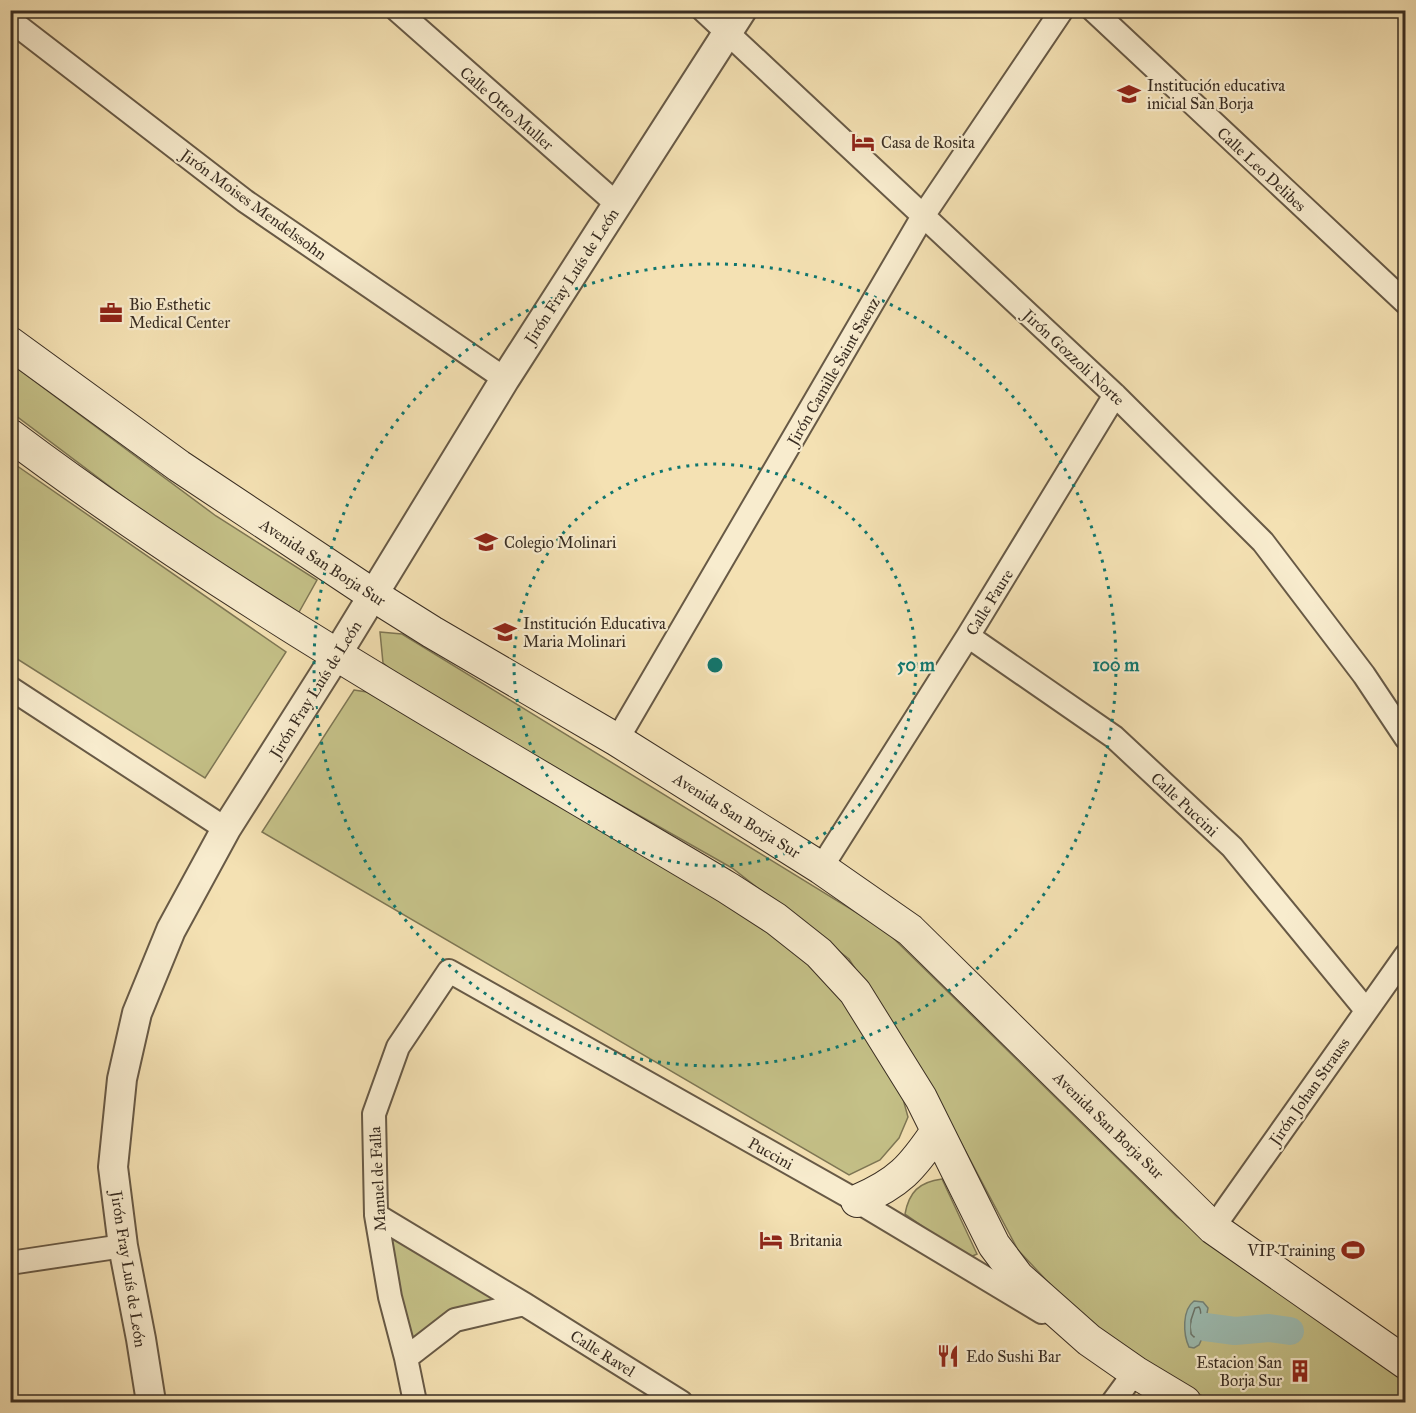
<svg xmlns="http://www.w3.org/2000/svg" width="1416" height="1413" font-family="'IM FELL Great Primer',serif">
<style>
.green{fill:#c4c087;stroke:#7e7654;stroke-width:1.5}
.water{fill:#9cbcb2;stroke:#748378;stroke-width:1.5}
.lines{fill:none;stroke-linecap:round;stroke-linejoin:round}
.shore{stroke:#6a746a;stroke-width:1.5}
.canal{stroke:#9cbcb2;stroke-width:28}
.minor-casing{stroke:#685a46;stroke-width:26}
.tertiary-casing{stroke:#685a46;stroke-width:32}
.secondary-casing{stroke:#392d22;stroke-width:34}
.minor{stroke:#f8ecce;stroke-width:22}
.tertiary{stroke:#f8ecce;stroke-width:28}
.secondary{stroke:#f8ecce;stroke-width:32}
.ring{fill:none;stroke:#0f766e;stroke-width:3;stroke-dasharray:3 6}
.labels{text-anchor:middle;stroke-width:4.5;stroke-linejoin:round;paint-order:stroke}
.poi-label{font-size:16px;fill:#392d22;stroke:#f8ecce;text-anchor:start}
.street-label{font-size:16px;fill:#392d22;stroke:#f8ecce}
.centre{fill:#0f766e;stroke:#f8ecce;stroke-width:3}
.ring-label{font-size:18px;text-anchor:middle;font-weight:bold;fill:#0f766e;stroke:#f8ecce;stroke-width:4.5;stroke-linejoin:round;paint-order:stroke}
</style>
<rect width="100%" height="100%" fill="#f4e1b3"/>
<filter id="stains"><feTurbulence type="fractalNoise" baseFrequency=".00333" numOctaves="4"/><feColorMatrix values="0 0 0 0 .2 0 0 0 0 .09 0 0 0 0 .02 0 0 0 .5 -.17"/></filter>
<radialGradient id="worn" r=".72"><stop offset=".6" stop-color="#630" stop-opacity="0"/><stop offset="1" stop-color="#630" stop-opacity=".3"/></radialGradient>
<path class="green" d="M10,363l206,153 101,64 -19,34 -149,-98 -138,-104z
M10,461l276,191 -81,126 -194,-123z
M380,632l22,2 483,296 292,287 228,158v24l-2,3h-190l-61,-34 -74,-54 -60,-64 -87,-164 -82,-127 -117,-91 -316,-179 -33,-26z
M354,690l13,2 426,252 54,58 56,97 5,18 -9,21 -19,22 -31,15 -587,-343z
M942,1179l35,75 -9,4 -63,-44c4,-22 14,-32 37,-35z
M376,1215l148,89 -69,16 -49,38z"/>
<path class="water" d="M1194,1301l9,1 5,6 -5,28 -4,9 -5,3 -5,-1c-6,-13 -7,-37 5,-46z"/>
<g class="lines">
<path class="shore" d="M1199,1307c4,5 0,26 -5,30l-3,-3v-14l4,-12z"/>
<path class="canal" d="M1205,1327l30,4 34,-3 21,3"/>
<g class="minor-casing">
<path id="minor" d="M397,10l221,195
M703,10l412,385 148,147 101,133 42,63
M1093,10l313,293
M10,20l235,181 260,178
M968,636l146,101 118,110 134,163
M10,688l216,141
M617,740l306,-524 139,-206
M821,868l147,-232 147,-241
M376,1215l148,89 157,98
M1213,1228l193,-273
M10,1263l113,-17
M406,1358l49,-38 69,-16
M415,1402l-9,-44 -16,-61 -14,-82 -2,-101 24,-67 51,-76 408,230 185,111
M1113,1402l22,-30"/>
</g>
<g class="tertiary-casing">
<path id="tertiary" d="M151,1402l-10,-63 -18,-93 -10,-79 9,-88 15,-66 34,-83 55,-101 111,-175 168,-275 237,-369"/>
</g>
<g class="secondary-casing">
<path id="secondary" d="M10,343l169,123 194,129 59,37 185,108 204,128 89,62 303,298 193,135
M10,435c226,170 476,308 718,453l48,31 43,34 36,39 66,106 73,147 24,32 71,63 46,32 50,30
M857,1201c42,-18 55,-33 80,-70"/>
</g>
<use href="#minor" class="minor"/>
<use href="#tertiary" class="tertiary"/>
<use href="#secondary" class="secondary"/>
</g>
<g class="ring">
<circle cx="715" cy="665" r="201"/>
<circle cx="715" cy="665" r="401"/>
</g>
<defs>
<g id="school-bare" transform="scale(1.8)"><path d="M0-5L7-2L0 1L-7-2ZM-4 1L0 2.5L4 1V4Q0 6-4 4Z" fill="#8f2418" stroke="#f8ecce" stroke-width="2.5" paint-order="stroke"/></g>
<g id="hotel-bare" transform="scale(1.8)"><path d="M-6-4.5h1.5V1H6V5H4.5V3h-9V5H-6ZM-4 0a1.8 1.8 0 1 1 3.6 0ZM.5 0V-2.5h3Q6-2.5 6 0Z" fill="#8f2418" stroke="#f8ecce" stroke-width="2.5" paint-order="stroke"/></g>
<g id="office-bare" transform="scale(1.8)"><path d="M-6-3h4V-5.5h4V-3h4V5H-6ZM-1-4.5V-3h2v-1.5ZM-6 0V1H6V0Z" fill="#8f2418" stroke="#f8ecce" stroke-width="2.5" paint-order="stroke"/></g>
<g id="stadium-bare" transform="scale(1.8)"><path d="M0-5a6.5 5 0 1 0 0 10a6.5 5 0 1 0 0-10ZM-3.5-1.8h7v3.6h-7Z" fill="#8f2418" stroke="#f8ecce" stroke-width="2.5" paint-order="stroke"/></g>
<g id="restaurant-bare" transform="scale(1.8)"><path d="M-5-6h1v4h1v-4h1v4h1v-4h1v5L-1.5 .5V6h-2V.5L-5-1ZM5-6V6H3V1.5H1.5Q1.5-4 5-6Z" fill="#8f2418" stroke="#f8ecce" stroke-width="2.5" paint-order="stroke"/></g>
<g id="building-bare" transform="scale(1.8)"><path d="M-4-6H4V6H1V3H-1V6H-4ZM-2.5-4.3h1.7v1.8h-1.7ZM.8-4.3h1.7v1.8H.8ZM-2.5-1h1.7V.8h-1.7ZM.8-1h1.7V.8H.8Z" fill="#8f2418" stroke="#f8ecce" stroke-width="2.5" paint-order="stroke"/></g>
</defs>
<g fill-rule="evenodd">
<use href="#school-bare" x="1129" y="94"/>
<use href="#hotel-bare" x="863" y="142"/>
<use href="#office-bare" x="111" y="313"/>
<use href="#school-bare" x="486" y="542"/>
<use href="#school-bare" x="505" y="632"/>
<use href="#hotel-bare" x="771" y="1240"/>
<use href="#stadium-bare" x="1353" y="1250"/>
<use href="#restaurant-bare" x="948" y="1356"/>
<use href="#building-bare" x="1300" y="1371"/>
</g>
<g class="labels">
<g class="poi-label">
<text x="1147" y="91">Institución educativa<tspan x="1147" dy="18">inicial San Borja</tspan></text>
<text x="881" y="148">Casa de Rosita</text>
<text x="129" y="310">Bio Esthetic<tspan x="129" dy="18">Medical Center</tspan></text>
<text x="504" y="548">Colegio Molinari</text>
<text x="523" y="629">Institución Educativa<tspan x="523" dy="18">Maria Molinari</tspan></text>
<text x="789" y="1246">Britania</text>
<text x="1335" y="1256" text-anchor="end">VIP Training</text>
<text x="966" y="1362">Edo Sushi Bar</text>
<text x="1282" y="1368" text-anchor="end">Estacion San<tspan x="1282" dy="18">Borja Sur</tspan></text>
</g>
<g class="street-label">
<text transform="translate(507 108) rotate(41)" y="6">Calle Otto Muller</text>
<text transform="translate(1262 169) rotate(43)" y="6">Calle Leo Delibes</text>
<text transform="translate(254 204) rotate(36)" y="6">Jirón Moises Mendelssohn</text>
<text transform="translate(571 276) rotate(-57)" y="6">Jirón Fray Luís de León</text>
<text transform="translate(1074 357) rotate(43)" y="6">Jirón Gozzoli Norte</text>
<text transform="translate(833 371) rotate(-60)" y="6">Jirón Camille Saint Saenz</text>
<text transform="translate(323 562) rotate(33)" y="6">Avenida San Borja Sur</text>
<text transform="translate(989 602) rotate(-58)" y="6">Calle Faure</text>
<text transform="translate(315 689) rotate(-58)" y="6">Jirón Fray Luís de León</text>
<text transform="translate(1185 804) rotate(43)" y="6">Calle Puccini</text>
<text transform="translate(737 815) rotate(32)" y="6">Avenida San Borja Sur</text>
<text transform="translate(1309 1091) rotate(-55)" y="6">Jirón Johan Strauss</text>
<text transform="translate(1109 1125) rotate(44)" y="6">Avenida San Borja Sur</text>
<text transform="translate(771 1153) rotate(29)" y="6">Puccini</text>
<text transform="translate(377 1179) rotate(-93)" y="6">Manuel de Falla</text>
<text transform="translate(129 1269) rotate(81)" y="6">Jirón Fray Luís de León</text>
<text transform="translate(603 1353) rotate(32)" y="6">Calle Ravel</text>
</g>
</g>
<circle cx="715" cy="665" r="9" class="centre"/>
<g class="ring-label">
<text x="916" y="671">50 m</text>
<text x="1116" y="671">100 m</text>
</g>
<rect width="1416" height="1413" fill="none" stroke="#f4e1b3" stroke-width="36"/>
<rect x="12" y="12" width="1392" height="1389" fill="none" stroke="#392d22" stroke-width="3"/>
<rect x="18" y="18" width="1380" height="1377" fill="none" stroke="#392d22" stroke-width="1.5"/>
<rect width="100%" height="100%" filter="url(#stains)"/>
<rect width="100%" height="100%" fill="url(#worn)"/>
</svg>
